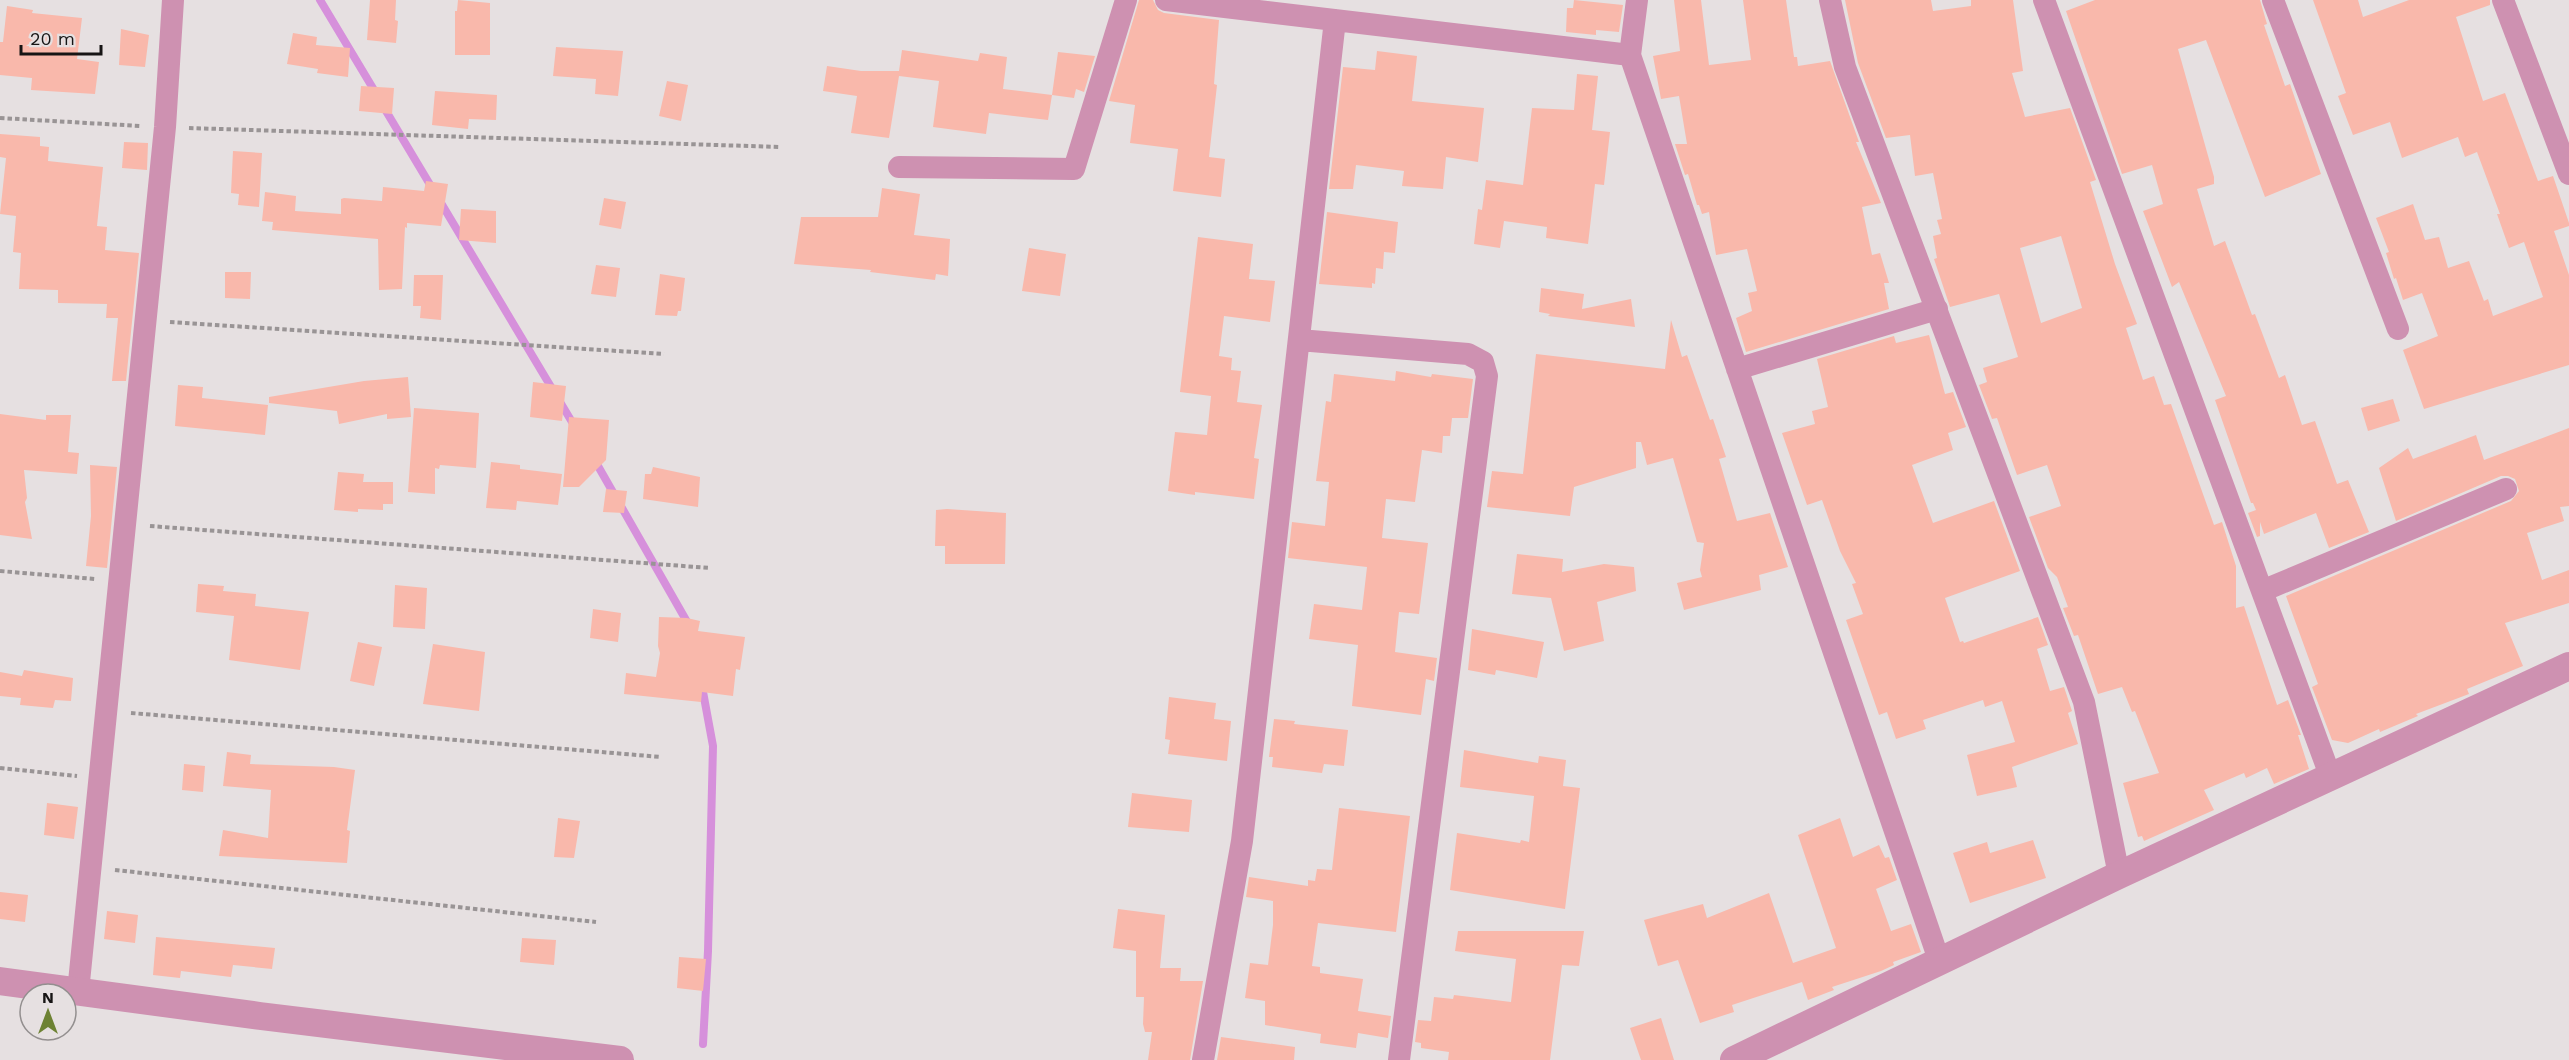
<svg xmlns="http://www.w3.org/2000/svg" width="2569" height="1060" font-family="'Work Sans',sans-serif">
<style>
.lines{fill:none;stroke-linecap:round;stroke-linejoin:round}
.stream{stroke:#d690db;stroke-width:8}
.building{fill:#f9b8ab;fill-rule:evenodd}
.path{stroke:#999495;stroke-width:4;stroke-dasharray:4.5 3;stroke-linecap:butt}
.minor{stroke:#ce91b1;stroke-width:22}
.tertiary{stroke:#ce91b1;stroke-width:28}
</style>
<rect width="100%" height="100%" fill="#e6e0e1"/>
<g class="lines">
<path class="stream" d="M320,0l57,95
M383,106l192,321
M594,459l96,168
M701,681l12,65 -5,205 -5,93"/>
</g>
<path class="building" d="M370,0h26l-1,20 3,1 -2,22 -29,-3z
M458,0l32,3v52h-35v-44h2z
M1139,0h14l5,10 6,3 55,7 -5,64 3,1 -8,72 16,2 -4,38 -48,-6 5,-42 -48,-6 5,-38 -26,-4z
M1574,0l49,5 -4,27 -23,-2v5l-30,-3 1,-24h6z
M1674,0h27l8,65 42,-5 -8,-60h43l8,57h3l1,9 32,-5 29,81h-3l25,61 -19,4 10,48 8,-2 9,30h-5l5,26 -143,43 -10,-34 16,-7 -4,-18 9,-2 -10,-42 -31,6 -7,-43 -7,2 -3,-9h-2l-9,-31 -3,1 -10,-31h12l-8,-48 -18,3 -8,-43 27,-5z
M1845,0h86l2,11 38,-5v-6h42l10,71 -11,2 13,44 45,-9 26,72 -6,2 25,82 22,60 -11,4 17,52 11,-4 10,29 7,-1 43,121 8,-3 14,44v42l8,-2 33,99 11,-5 13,35h-3l11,34 -35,15 -7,-16 -21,10 -2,-5 -40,17 10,20 -70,31 -2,-5 -4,1 -15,-54 36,-10 -24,-62 -3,1 -10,-25 -24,7 -20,-59 -4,1 -11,-28 5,-1 -11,-30 -9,-9 -19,-51 32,-11 -14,-41 -30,10 -20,-57 -5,1 -13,-34 8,-3 -4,-14 35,-11 -19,-63 -49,13 -16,-48 3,-1 -4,-22 8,-2 -4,-14 5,-1 -9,-46 -18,3 -5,-41 -24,3 -28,-75zM2061,236l21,72 -41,15 -21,-75z
M2095,0h165l7,24 -3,1 21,61 5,-2 31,90 -56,23 -59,-157 -28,9 36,128v7l-17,5 17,57 11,-5 27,74 3,-1 24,64 6,-3 17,50 13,-4 22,63 11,-4 21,52 -40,16 -13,-35 -52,21 -4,-12v14l-3,1 -9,-24 8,-3 -3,-7h-2l-36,-103 11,-4 -47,-114 -7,5 -29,-76 20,-7 -11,-39 -30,9 -56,-163z
M2313,0h45l5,17 46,-17h81v5l-34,12 27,84 22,-8 33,88 15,-5 16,47v3l-15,5 15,44v90l-145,44 -21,-59 35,-14 -16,-43 -19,7 -7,-22 -2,1 -8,-26 3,-1 -13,-34 37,-14 12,36 14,-3 9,31 21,-7 15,40 4,-2 5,17 50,-19 -19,-55 -15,6 -12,-34h3l-23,-62 -12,5 -7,-20 -56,21 -12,-36 -37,13 -15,-39 8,-3z
M7,6l26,4 -1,3 50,5 -5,41 22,3 -4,32 -64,-4 1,-12 -32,-3v-33h3z
M121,29l28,6 -4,32 -26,-2z
M293,33l24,4 -1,8 34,3 -2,29 -31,-4 1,-4 -31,-5z
M556,47l67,4 -5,45 -23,-2 1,-15 -43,-3z
M902,50l76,11 2,-8 27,4 -4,32 49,6 -4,25 -59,-7 -3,21 -53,-7 6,-46 -40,-5 -10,62 -38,-5 6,-37 -34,-5 4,-25 34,5h38z
M1377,51l40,5 -5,45 72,7 -6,54 -32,-5 -3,32 -41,-3 2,-15 -48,-6 -3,24h-24l14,-122 32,3z
M1058,52l37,4 -11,36 -8,-3 -2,9 -22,-3z
M1577,74l21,2 -6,54 18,2 -6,53 -9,-1 -7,60 -42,-6 1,-11 -43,-6 -4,27 -26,-4 4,-35 4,1 4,-30 37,5 9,-77 42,2z
M667,81l21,4 -7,36 -22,-5z
M361,86l33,2 -2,26 -33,-3z
M435,91l62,4 -1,25 -27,-1 -1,10 -36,-4z
M0,134l40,3v9l9,1 -1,14 55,6 -6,59 10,1 -2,23 34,3 -13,128h-14l6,-63h-12l1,-14 -49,-1v-13l-39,-1 2,-36 -8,-1 3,-36 -16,-2 6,-56 -6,-1z
M124,142l24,1 -1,27 -25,-2z
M233,151l29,2 -3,54 -21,-2 1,-11 -8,-1z
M426,181l22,3 -7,42 -34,-3v5l-2,-1 -3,62 -23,1 -1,-51 -106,-9 1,-8 -11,-1 3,-29 31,4 -1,15 46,3v-15l3,-1 38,3 1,-14 41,4z
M882,188l38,6 -6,41 36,4 -2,37 -12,-2 -1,6 -65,-8 1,-2 -77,-6 7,-47h77z
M604,198l22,4 -5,27 -22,-4z
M461,209l35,2v32l-37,-3z
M1327,212l71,10 -3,31 -11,-1 -1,17 -7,-1 -1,16 -3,-1v5l-53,-4z
M1198,237l55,7 -4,35 26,2 -5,41 -46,-6 -5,40 13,2 -1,12 10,1 -4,31 25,3 -8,53 5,1 -5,40 -59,-7v3l-27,-4 7,-59 32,3 4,-39 -31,-4z
M1029,248l37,6 -6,42 -38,-5z
M596,265l24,3 -4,29 -25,-3z
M225,272h26l-1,27 -25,-1z
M660,274l25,4 -4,33h-3l-1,5 -22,-1z
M414,275h29l-2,45 -21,-2 1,-12h-8z
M1541,288l43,6 -2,15 49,-10 4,28 -87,-11 2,-2 -11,-2z
M1671,320l11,37 5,-2 23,65 3,-1 13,38 -7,2 18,62 33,-8 18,54 -29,8 2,15 -77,20 -7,-27 25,-6 -2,-7 4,-27 -7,-1 -24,-84 -26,7 -6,-23h-5v26l-62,19 -4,29 -83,-9 5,-36 31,3 13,-120 129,15z
M1929,335l16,59 8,-2 13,35 -18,6 5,17 -41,15 21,58 61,-22 26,70 -75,27 15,44 3,-1 1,2 74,-26 10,28 -11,4 13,42 14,-4 8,24 -4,2 10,31 -66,23 5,20 -40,9 -10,-41 48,-13 -13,-41 -17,6 -2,-7 -60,20 3,9 -30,10 -9,-27 -8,3 -33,-95 17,-6 -11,-30 4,-1 -16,-32 -18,-51 -15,5 -25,-72 33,-9 -3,-13 16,-4 -11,-48 77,-23 2,7z
M1396,371l35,6 1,-3 41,5 -5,39h-16l-2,18h-7l-1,17 -20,-3 -7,52 -29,-3 -4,39 46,5 -9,71 -20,-2 -4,40 42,6 -3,23 -8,-2 -5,36 -69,-9 6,-61 -49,-6 5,-35 48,6 5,-43 -79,-9 4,-36 33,4 4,-44 -13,-1 10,-80 5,1 3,-28 61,7z
M408,377l3,40 -24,2v-5l-48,10 -2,-13 -68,-8v-6l95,-16z
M533,382l33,4 -4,35 -32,-4z
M178,385l25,2 -1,11 66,7 -3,30 -90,-9z
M2393,399l7,22 -32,10 -7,-23z
M414,408l65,5 -3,55 -36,-3 -1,4 -4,-1v26l-27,-2z
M0,414l46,6v-5h25l-3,37 11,1 -2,21 -53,-4 3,28 -2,4 7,37 -32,-4z
M569,417l40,3 -3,40 -27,27h-16z
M2569,428v78l-9,1 4,14 -37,12 15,47 27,-10v33l-64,20 18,43 -56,23 2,5 -53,20 2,2 -38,16 -1,-3 -31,14 -16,-3 -20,-53 6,-3 -32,-88 225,-95 8,-10 -4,-12 -7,-3h-7l-105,45 -17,-53 29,-20 5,11 63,-24 8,25z
M491,462l29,3v4l42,5 -4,31 -41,-4 -1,9 -30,-2z
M90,465l27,2 -10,101 -21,-2 5,-50z
M653,467l47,10 -2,30 -55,-8 2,-25h6z
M338,472l26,2 -1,8h30v22h-10v6l-25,-1v3l-24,-2z
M606,489l21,2 -3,22 -21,-1z
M947,509l59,4 -1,51h-60v-18h-10l1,-36z
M1517,554l46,5 -1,13 42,-8 30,3 2,24 -39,11 7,39 -40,10 -13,-53 -39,-4z
M198,584l26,2 -1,5 33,3 -1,12 54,6 -9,58 -71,-10 5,-44 -38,-4z
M395,585l32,3 -2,41 -32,-2z
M593,609l28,4 -3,29 -28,-4z
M659,617l28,1 13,3 -2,10 47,6 -5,33 -4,-1 -3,27 -31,-4 -1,10 -77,-8 2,-21 30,4 4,-24 -2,-7z
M1472,629l72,13 -7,36 -41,-8 -1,5 -27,-5z
M358,642l24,5 -8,39 -24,-5z
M433,644l52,8 -6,59 -56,-7z
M24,670l49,8 -2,23 -16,-1 -2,8 -33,-3 1,-7 -21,-2v-24l22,4z
M1169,697l47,6 -2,16 17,2 -4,40 -59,-7 2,-14 -5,-1z
M1274,719l21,2 -1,3 54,6 -4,36 -20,-2 -2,9 -50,-6 1,-10h-4z
M1464,750l74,13 1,-7 27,4 -3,26 17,2 -15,121 -115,-19 7,-57 63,10 1,-3 8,2 5,-46 -74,-9z
M227,752l24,3 -1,9 84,3 21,3 -8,60 3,1 -3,32 -128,-7 4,-26 45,8 3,-48 -48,-4z
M184,764l21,2 -2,26 -21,-2z
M1132,793l60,7 -3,32 -61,-5z
M47,803l31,4 -4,32 -30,-4z
M1339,808l71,8 -14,116 -78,-9 -6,43 8,1v6l43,6 -5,32 33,5 -3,22 -30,-5 -2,15 -36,-5 1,-9 -56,-9v-24l-20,-3 5,-35 18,2 5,-40v-24l-27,-4 3,-20 59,9v-6l7,1 2,-12 15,1z
M558,818l22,3 -6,37 -20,-1z
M1840,818l13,39 26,-12 6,13 4,-1 8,23 -21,9 15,42 20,-7 10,28 -28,10 1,3 -13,6 -49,16 2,3 -26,10 -6,-18 -70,23 2,7 -34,11 -22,-63 -20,6 -14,-46 59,-16 4,14 62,-25 24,70 43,-15 -38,-113z
M2033,840l13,38 -76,25 -17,-50 34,-11 3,11z
M0,892l28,3 -3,27 -25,-3z
M1118,909l47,6 -5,53h21l-1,13h23l-13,79h-42l4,-28h-7l-2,-8 1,-27h-8v-46l-23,-3z
M107,911l31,4 -3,28 -31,-4z
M1458,931h126l-5,35 -17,-1 -12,95h-102l1,-8 -28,-4v-5l-6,-1 3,-22 13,1 3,-24 19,2 1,-4 57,7 5,-43 -61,-8z
M156,937l119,11 -3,21 -39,-4 -2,12 -50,-6 -1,7 -27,-3z
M522,938l34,2 -2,25 -34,-3z
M679,957l27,2 -3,32 -26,-3z
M1661,1018l13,42h-33l-11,-32z
M1221,1037l74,10 -1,13h-77z"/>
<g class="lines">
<path class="path" d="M0,118l140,8
M189,128l590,19
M170,322l494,32
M150,526l560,42
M0,571l95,8
M131,713l530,44
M0,768l77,8
M115,870l481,52"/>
<path class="minor" d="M1166,0l464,55
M1637,0l-7,55 310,908
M1830,0l15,67 239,635 35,173
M2044,0l287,778
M2273,0l125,329
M2503,0l66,174
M899,167l175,2 52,-169
M1299,340l169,14 15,8 4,14 -88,684
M1737,369l200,-60
M2262,591l244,-102
M78,992l87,-865 8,-127
M1203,1060l39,-219 93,-821"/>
<path class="tertiary" d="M0,981l260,35 360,44
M1734,1060l385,-185 450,-209"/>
</g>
<g transform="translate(48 1012)"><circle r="28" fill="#e6e0e1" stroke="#938f8f" stroke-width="1.5"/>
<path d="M0-4.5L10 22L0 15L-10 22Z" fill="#6d8233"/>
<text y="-9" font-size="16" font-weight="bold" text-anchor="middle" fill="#171515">N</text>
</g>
<path d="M21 45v9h80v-9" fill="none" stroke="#171515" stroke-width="3"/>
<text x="30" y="45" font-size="18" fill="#171515" stroke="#e6e0e1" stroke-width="4.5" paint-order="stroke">20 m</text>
</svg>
